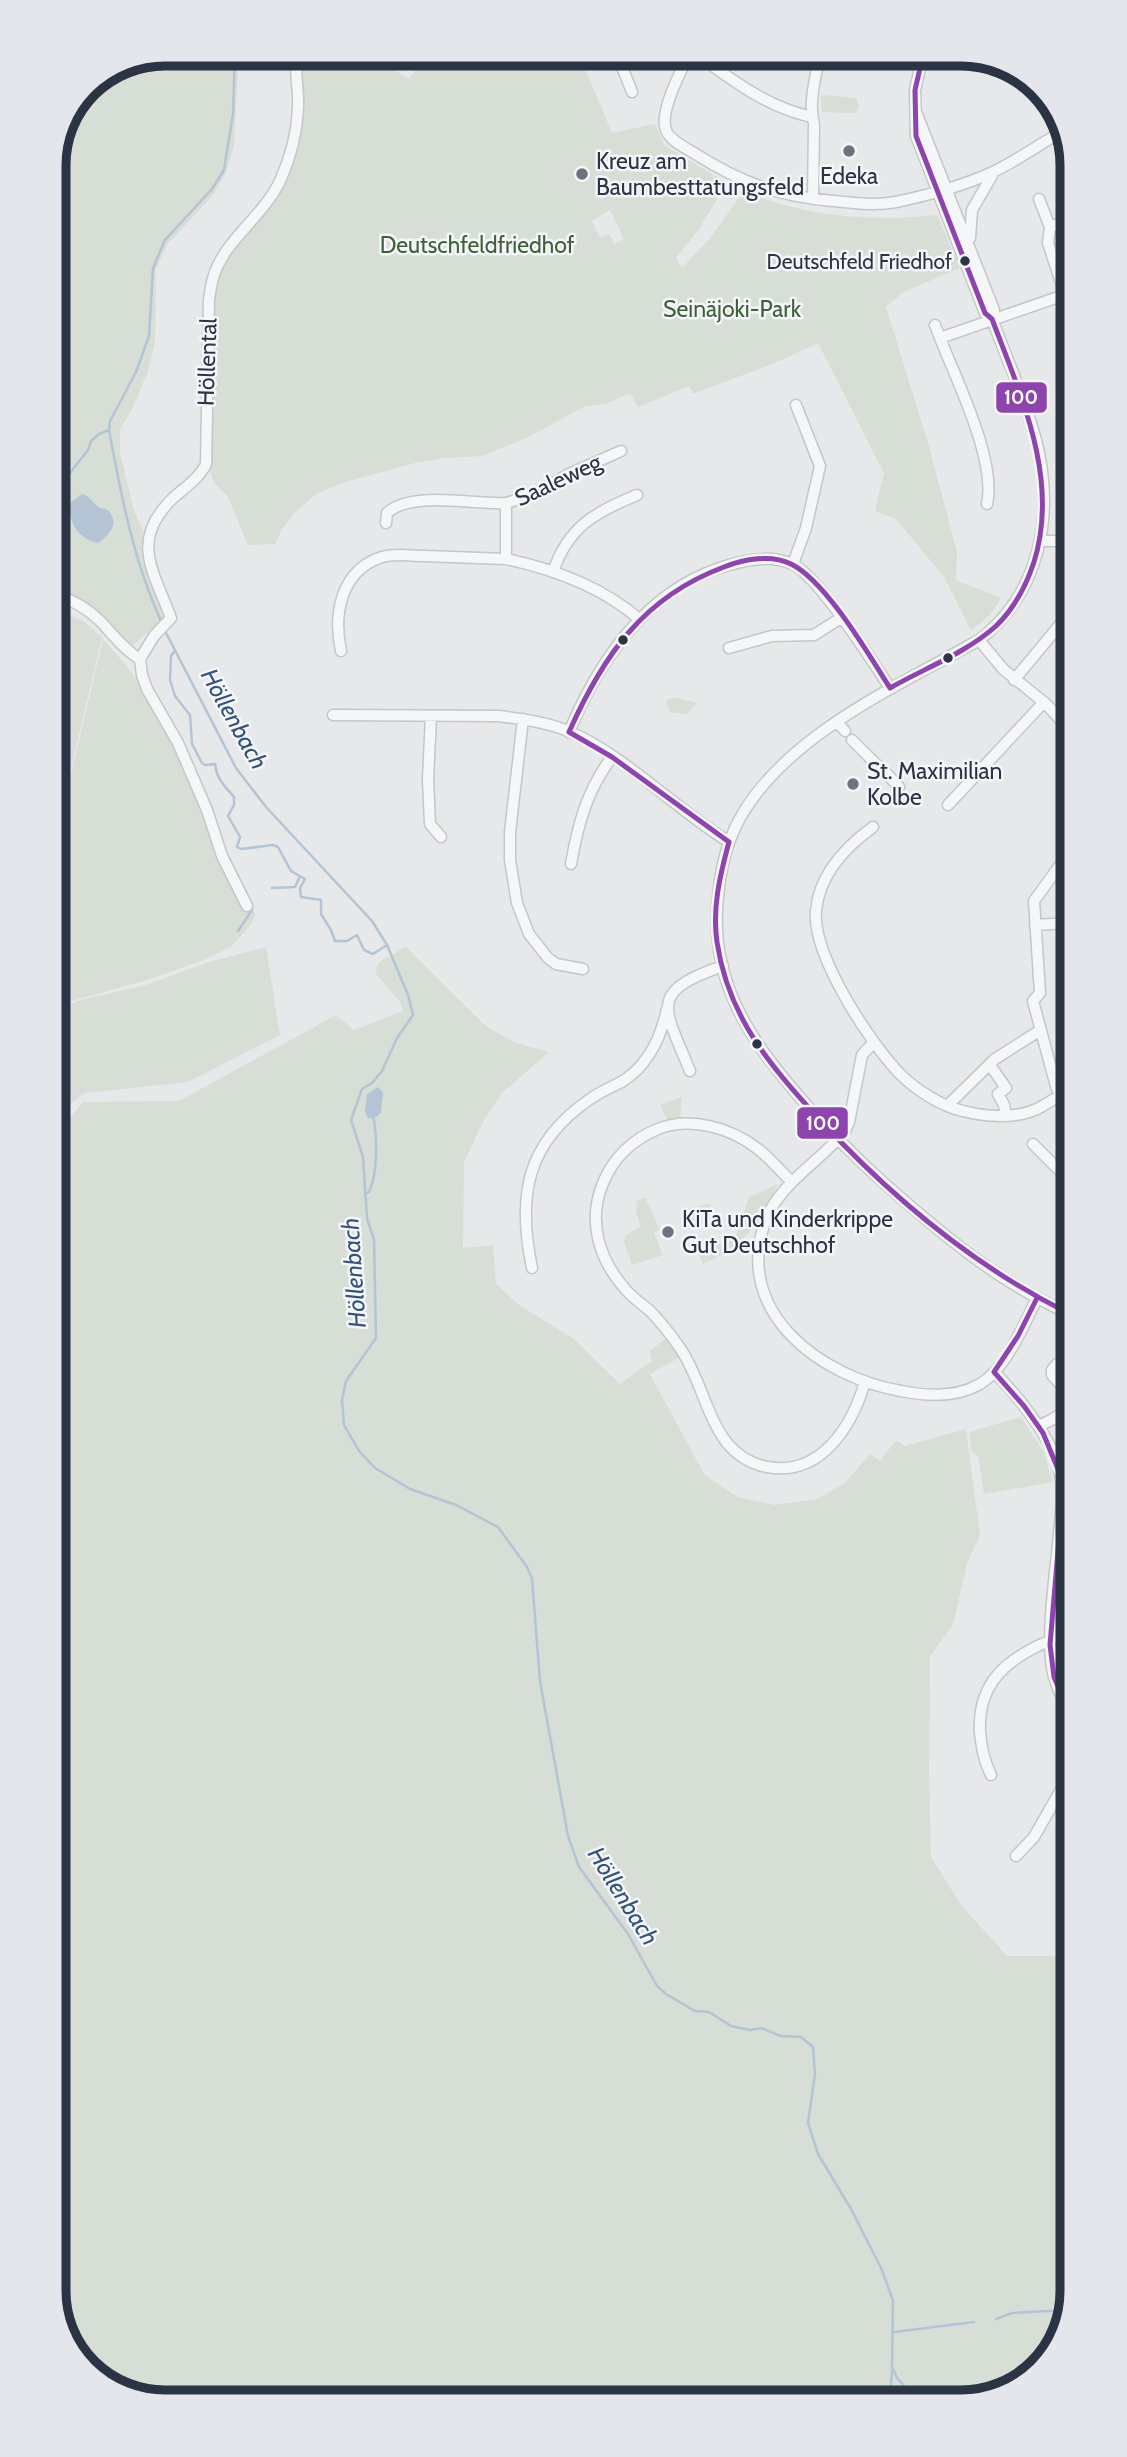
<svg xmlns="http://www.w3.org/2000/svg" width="1127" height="2457" font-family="Cabin,sans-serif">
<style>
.green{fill:#d6ded6;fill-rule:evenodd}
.water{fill:#b4c4d5}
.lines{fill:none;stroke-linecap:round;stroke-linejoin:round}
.stream{stroke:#b4c4d5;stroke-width:2.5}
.minor-casing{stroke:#c4c6c8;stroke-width:13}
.minor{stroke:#f5f6f7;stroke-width:10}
.bus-1-casing{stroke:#f4f6f9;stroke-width:10}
.bus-1{stroke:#8e44ad;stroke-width:5}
.poi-dot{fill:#6c737f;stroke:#f4f6f9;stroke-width:2.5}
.bus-dot{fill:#2b3445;stroke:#f4f6f9;stroke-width:2.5}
.labels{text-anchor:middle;stroke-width:5;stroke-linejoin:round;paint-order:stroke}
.bus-label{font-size:21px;fill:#2b3445;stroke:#f4f6f9;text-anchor:end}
.poi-label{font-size:23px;fill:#2b3445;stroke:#f4f6f9;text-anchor:start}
.park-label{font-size:23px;fill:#3f6138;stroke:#f4f6f9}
.street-label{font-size:23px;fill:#2b3445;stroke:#f4f6f9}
.water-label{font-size:24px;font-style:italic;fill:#34527a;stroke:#f4f6f9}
.rim{fill:none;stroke:#2b3445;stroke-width:9}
.line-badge{stroke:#f4f6f9;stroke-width:2.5}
.badge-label{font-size:19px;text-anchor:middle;font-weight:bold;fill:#fff}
</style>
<rect width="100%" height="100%" fill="#e6e8ea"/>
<path class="green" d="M166,54h73l-5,91 -8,28 -14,23 -45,49 -11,24 -1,74 -7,28 -15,36 -13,23v22l13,55 12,29 2,20 19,61 -33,28 -8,-3 -69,-53 -2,-430 33,-72z
M301,54h69l39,25 17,-25h153l33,79 43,-9 10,22 62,37 -28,46 -23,29 6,10 29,-31 33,-46c61,26 128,31 193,24l23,53 -57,24 -17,15 42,136 29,109 -1,28 45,18c-8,14 -16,23 -30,32l-27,-53 -48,-58 -21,-8 9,-38 -66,-130 -41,19 -84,32 -4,-8 -51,21 -8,-14 -24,11 -20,2 -58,31 -45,19 -38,2 -30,5 -70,19 -29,12 -21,18 -13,17 -7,15 -27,1 -21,-50 -12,-11 -7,-17 4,-159 4,-21 6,-19 12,-18 38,-46 13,-24zM610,210l14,29 -10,5 -5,-10 -9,4 -8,-17z
M821,95l35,3 3,8 -4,7 -33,-1z
M56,609l29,13 17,16 -46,193z
M103,639l23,26 58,81 27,57 17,53 22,43 5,16 -4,9 -19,22 -28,14 -57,20 -90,25 -1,-168z
M674,697l23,6 -10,11 -17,-2 -4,-11z
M266,947l14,88 -92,47 -103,11 -28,20v-104l24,-9 65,-15 63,-23z
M406,947l81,80 29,16 33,9 -47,41 -17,25 -21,44 -1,86 30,-3 3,39 23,21 55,34 46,45 32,-23 -2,-10 20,-16 14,20 -34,19 54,100 33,23 38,8 42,-6 28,-16 25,-29 10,7 16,-21 9,6 61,-17 14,106 -13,28 -14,62 -23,31 -1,114 2,87 30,48 46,51h65l1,335 -19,62 -57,44 -839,5 -60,-23 -38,-52 -3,-1201 7,-1 19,-23 96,-1 157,-86 18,15 49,-19 -3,-9 -25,-29 4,-11z
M682,1097l-2,22 -12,2 -8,-16z
M778,1184c-20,41 -33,61 -75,80l-8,-19 -6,2v-4l27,-6 4,7 15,-6 14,-41z
M645,1197l15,33 -6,3 9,22 -31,10 -8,-23 1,-6 16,-10 -5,-13 1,-12z
M710,1204l2,16 -29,7 -1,-16 3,-2z
M1021,1417l22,34 10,31 -69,12 -6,-37 -6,-6 -3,-19z"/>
<path class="water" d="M82,494c10,2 12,15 24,15 15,12 5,25 -8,34 -19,-4 -31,-21 -28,-40z
M378,1087l5,5 -2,21 -7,6 -6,-1 -3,-6 2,-18z"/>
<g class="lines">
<path class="stream" d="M55,492l33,-42 3,-9 8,-7 10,-4
M162,623c-28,-60 -41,-128 -53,-193l1,-9 26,-49 13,-36 4,-68 12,-28 47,-51 12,-19 9,-56 2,-60
M164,629l72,139 30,39 106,114 15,24 21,50 5,20 -16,23 -15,33 -10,12 -10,6 -11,31 12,37 4,61 7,22 2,98 -30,43 -4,19 2,25 15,26 16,17 35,21 46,16 42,22 29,40 5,12 8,102 28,155 11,31 49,67 29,52 9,8 29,17 14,1 22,14 19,4 11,-2 20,8 20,1 12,10 2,27 -7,49 10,31 33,55 31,61 11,31 -1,66 5,11 17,19
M174,652l-3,4 -1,24 5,16 15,19 2,29 10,19 3,2 10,-1c2,16 9,21 19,33v8l-6,11 12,21 -3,10 4,2 32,-4 5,2 13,24 14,8 -5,9 1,9 20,3v14l10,16 4,11h12l10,-6 7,15 9,4 14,-9
M272,888l23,-1 5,-11
M238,931l14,-21
M365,1194l4,-2c9,-20 8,-51 5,-73
M996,2319l16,-6 55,-3
M894,2332l80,-10
M890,2397l2,-26"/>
<g class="minor-casing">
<path id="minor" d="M617,54l15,38
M689,54c-8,17 -30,58 -23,76 3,10 20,18 28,23 47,30 84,43 139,48 21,2 42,5 63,1 33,-7 67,-16 97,-30 25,-12 49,-29 73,-43
M696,54c37,27 71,53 116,63
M926,55l-5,9 -6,26 1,46 69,177 7,6
M916,112l78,198 -2,9c15,40 33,80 44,121 19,74 5,152 -57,200 -79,45 -187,92 -236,173 -14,23 -21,49 -24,75 -13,89 29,150 84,213 26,30 53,57 82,83 58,51 114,99 185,130
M813,199l1,-75c-6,-21 2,-49 6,-70
M1039,199l11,28 -2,16 17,52
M1050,227l17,-6
M970,238l2,-28 22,-38
M935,325l5,13
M987,504c10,-43 -31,-125 -47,-166l127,-44
M386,523l1,-10c25,-23 87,-8 119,-10
M1040,541h28
M506,559v-56l24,-7 39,-22 52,-23
M793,564l13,-36 14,-62 -24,-61
M553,572c15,-45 42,-60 84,-77
M56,594c15,6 31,14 43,26 13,13 25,30 41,39
M979,640l24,29 43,35 22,24
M729,648l43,-12 42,-1 27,-17
M341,651c-8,-37 0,-81 41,-94 14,-4 29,-1 43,-1 27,1 54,2 81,3 47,10 96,28 133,60
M140,659l14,-23 17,-18c-18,-48 -41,-77 1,-119 12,-11 27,-20 34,-35l3,-164c1,-7 2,-15 4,-22 11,-38 50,-61 67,-97 10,-22 17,-49 18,-73 1,-18 -4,-36 -1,-54
M140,659l2,16 5,14 31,54 29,67 15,46 25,50
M1014,680l54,-65
M333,715l166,1c23,3 47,6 69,15 58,25 107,78 161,111
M431,716l-3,63 2,45 11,13
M523,719l-13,113v28l7,43 12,31 19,24 8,6 27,5
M837,722l8,9
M569,732c31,-74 79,-144 160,-167 20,-6 43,-10 63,-1 25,10 81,98 98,124
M852,740l30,30
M887,774l12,13
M948,805l96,-103
M873,827c-29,21 -54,48 -57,84 -4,44 54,132 84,163 16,16 41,32 63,37 23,6 52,8 74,-2 11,-5 20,-14 32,-16
M1069,860l-6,1 -29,40 6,92 -7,8 21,78 3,10 12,18
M571,864c7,-40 16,-74 41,-107
M1035,925l34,-2
M874,1042l-12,13 -13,67 -4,9c-24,30 -66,52 -80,91 -32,91 56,155 136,169 25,5 54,7 77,-6 27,-14 46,-60 59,-87
M990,1065l16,23 -8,6 6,11 2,10
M690,1071c-26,-64 -43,-79 33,-105
M947,1106l48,-47 44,-28
M1033,1144l37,37
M792,1182c-11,-10 -21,-23 -34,-33 -27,-21 -67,-33 -100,-20 -25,10 -45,29 -55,54 -16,38 -4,77 23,107 7,8 16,14 24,21 11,11 21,24 30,37 20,29 26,68 47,95 11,13 24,21 40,24 54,10 85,-41 98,-85
M532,1268c-15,-72 -6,-125 58,-169 10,-7 22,-12 33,-18 25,-16 38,-44 44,-72
M994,1372c25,25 59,67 66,102 4,20 1,39 -1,59 -3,39 -15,109 -5,144 4,14 11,27 17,40
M1039,1426c7,-4 20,-8 25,-16 6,-10 5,-37 -2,-46h-5l-5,6v5l14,16
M991,1775c-7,-14 -9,-26 -11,-42 -3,-51 28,-75 71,-93
M1016,1856l18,-19 37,-65"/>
</g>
<use href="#minor" class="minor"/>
<g class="bus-1-casing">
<path id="bus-1" d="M890,688c35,-20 76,-35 106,-62 19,-18 30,-40 38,-64 26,-83 -13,-166 -42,-243l-7,-6 -69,-177 -1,-46 6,-26 5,-9
M569,732c34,-76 74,-135 155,-165 20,-8 47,-13 67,-3 35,17 78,91 99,124
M569,732l43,25 117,85
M729,842c-9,33 -17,66 -12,100 11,75 53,123 102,177 73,79 154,147 251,195
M1037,1298l-19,38 -24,36 30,34 19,27 17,41 2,30 -12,141 4,32 17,40"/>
</g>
<use href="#bus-1" class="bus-1"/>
</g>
<g class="poi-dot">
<circle cx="849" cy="151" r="7"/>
<circle cx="582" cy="174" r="7"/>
<circle cx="853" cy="784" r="7"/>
<circle cx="668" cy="1232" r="7"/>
</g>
<g class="bus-dot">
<circle cx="965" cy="261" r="6"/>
<circle cx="623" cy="640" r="6"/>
<circle cx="948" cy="658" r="6"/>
<circle cx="757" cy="1044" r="6"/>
</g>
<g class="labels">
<g class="bus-label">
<text x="952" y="269">Deutschfeld Friedhof</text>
</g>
<g class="poi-label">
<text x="596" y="169">Kreuz am<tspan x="596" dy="26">Baumbesttatungsfeld</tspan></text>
<text x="849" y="184" text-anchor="middle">Edeka</text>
<text x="867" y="779">St. Maximilian<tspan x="867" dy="26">Kolbe</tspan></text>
<text x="682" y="1227">KiTa und Kinderkrippe<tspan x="682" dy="26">Gut Deutschhof</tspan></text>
</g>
<g class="park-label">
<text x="477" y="253">Deutschfeldfriedhof</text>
<text x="732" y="317">Seinäjoki-Park</text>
</g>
<g class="street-label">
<text transform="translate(207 362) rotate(-88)" y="8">Höllental</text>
<text transform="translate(558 480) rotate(-25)" y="8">Saaleweg</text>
</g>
<g class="water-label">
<text transform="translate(234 719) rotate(61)" y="8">Höllenbach</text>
<text transform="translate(354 1273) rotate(-94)" y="8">Höllenbach</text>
<text transform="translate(623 1896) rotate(58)" y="8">Höllenbach</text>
</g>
</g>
<path d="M0 0H1127V2457H0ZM165 66H961A99 99 0 0 1 1060 165V2291A99 99 0 0 1 961 2390H165A99 99 0 0 1 66 2291V165A99 99 0 0 1 165 66Z" fill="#e4e6eb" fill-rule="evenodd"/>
<path class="rim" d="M165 66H961A99 99 0 0 1 1060 165V2291A99 99 0 0 1 961 2390H165A99 99 0 0 1 66 2291V165A99 99 0 0 1 165 66Z"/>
<g class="line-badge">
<rect x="995" y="381" width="53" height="33" rx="7" fill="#8e44ad"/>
<rect x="796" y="1106" width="53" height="34" rx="7" fill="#8e44ad"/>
</g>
<g class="badge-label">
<text x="1021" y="404">100</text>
<text x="823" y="1130">100</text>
</g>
</svg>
